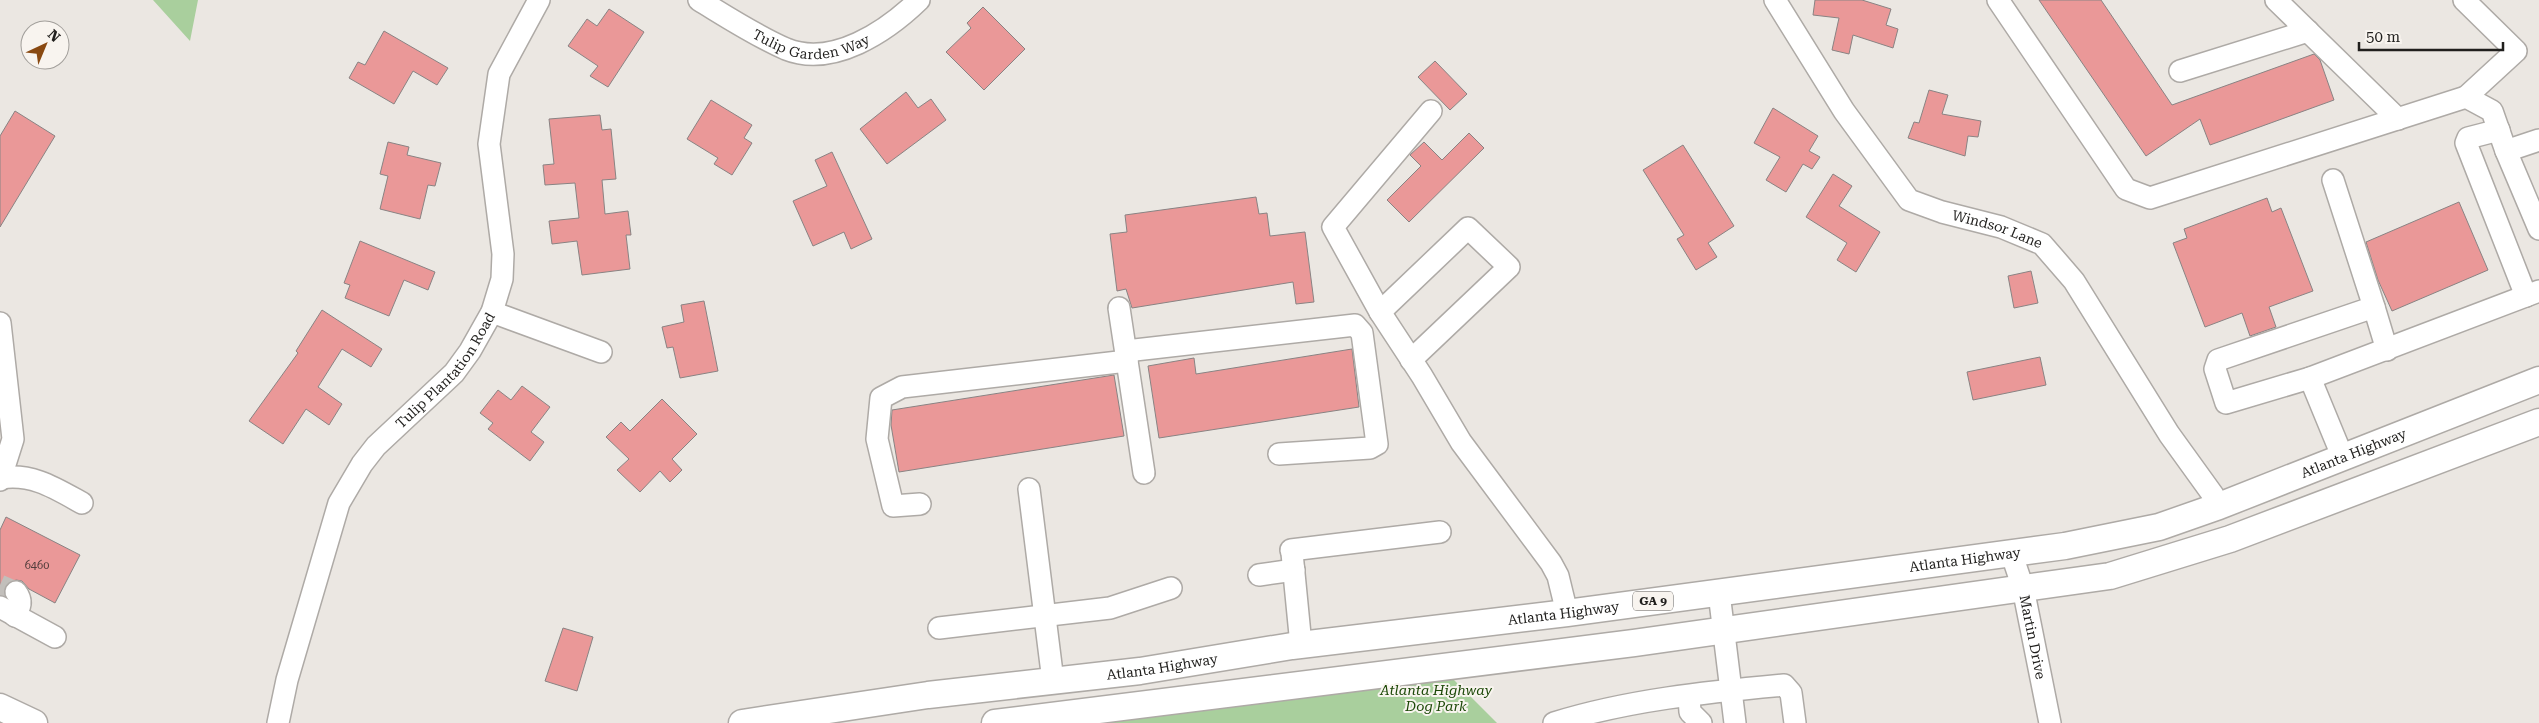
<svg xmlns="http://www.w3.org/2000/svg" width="2539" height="723" font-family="'Roboto Serif',serif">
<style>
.green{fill:#a9cf9d}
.building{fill:#ea9898;stroke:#898383}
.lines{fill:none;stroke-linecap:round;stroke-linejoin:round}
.minor-tunnel{stroke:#c2bfbb;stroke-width:21;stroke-dasharray:21 11;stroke-linecap:butt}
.minor-casing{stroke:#aeaaa6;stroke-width:24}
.major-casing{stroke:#aeaaa6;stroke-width:29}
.minor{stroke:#fff;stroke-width:21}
.major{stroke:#fff;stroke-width:26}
.labels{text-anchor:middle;stroke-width:4;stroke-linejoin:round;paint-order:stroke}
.number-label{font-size:11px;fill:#523d3c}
.shield{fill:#f8f4ef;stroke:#615f5c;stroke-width:1}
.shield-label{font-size:12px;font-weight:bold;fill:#201f1d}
.street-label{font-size:14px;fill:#201f1d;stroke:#f8f4ef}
.park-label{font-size:14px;font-style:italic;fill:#1c4807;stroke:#f8f4ef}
</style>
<rect width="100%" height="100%" fill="#ebe7e2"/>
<path class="green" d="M153,0h45l-8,41z
M1445,671l52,52h-437z"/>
<path class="building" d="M1815,0h47l29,9 -5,16 12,4 -5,19 -40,-13 -4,19 -17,-4 7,-32 -26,-3z
M2039,0h62l71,105 142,-51 6,6 14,40 -124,45 -10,-26 -54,37z
M983,7l42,42 -41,41 -38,-38 25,-24 -4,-5z
M609,9l35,23 -36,55 -18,-11 8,-10 -30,-20 19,-27 10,7z
M384,31l64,37 -11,17 -24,-14 -19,33 -45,-26 9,-16 7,3z
M1435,61l32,33 -17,16 -32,-33z
M1929,90l19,5 -6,19 39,7 -3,16 -10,-1 -3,20 -57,-18 6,-16 5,1z
M906,92l12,16 13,-9 15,21 -59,44 -27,-35z
M711,100l41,25 -8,13 8,5 -20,32 -18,-11 4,-6 -31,-19z
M1773,108l45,28 -9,15 11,6 -8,12 -9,-5 -17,28 -20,-12 14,-23 -26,-14z
M15,111l40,25 -55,91v-91z
M600,115l2,15 9,-1 5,50 -14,1 3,34 23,-3 3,24h-5l4,34 -48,6 -5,-34 -25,3 -3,-23 30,-3 -4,-35 -30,2 -2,-20 11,-1 -5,-45z
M1469,133l15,15 -75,74 -22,-22 34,-34 -11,-11 14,-13 18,18z
M388,142l21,5 -2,8 34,8 -6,23 -7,-1 -8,34 -40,-10 8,-33 -8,-2z
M1683,145l51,81 -26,17 9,14 -21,13 -19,-31 7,-4 -41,-65z
M832,152l40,87 -21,10 -7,-17 -31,14 -20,-45 34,-15 -12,-26z
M1833,174l19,12 -13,20 41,26 -24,40 -19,-12 10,-17 -41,-26z
M1256,197l3,17 8,-1 3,23 35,-4 9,70 -18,2 -3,-22 -161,26 -6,-19 -9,2 -7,-57 17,-2 -2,-17z
M2267,198l5,14 9,-4 32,83 -44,16 7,20 -26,9 -8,-23 -37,14 -32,-84 14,-5 -3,-9z
M2459,202l29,68 -96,41 -14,-31 -12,-38z
M360,241l75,31 -7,18 -24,-10 -15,36 -44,-18 5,-13 -6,-2z
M2031,271l7,32 -24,5 -6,-32z
M704,301l14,70 -38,7 -7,-31 -6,1 -5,-21 22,-5 -3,-17z
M322,310l60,39 -11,18 -29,-18 -24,38 24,17 -13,21 -23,-16 -23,35 -34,-23 49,-68 -2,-2z
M1352,349l7,58 -200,31 -11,-72 46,-8 2,16z
M2040,357l6,28 -73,15 -6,-28z
M1114,375l10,61 -225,36 -8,-47 1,-15z
M522,386l28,21 -19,25 13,10 -14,19 -42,-32 5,-6 -13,-10 18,-23 13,10z
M662,399l35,35 -25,25 10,11 -12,12 -10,-11 -20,21 -23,-22 12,-11 -23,-22 15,-15 9,9z
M6,517l74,38 -25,48 -26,-14 -7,-8 -6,-1 -11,6 -1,10 -4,-2v-64z
M563,628l30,9 -16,54 -32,-10z"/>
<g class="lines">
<path class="minor-tunnel" d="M0,585l16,7"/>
<g class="minor-casing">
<g id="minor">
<path id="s1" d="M699,0c28,17 57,36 87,49 47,19 101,-18 133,-49"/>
<path id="s2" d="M1775,0l69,111 65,89 33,12 59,15 41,17 32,37 95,153 44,61 6,11"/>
<path d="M1998,0l128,189 24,9 316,-101 26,14 14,40"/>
<path d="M2276,0l122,119"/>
<path d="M2464,0l52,51 -50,46"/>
<path d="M2180,71l128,-40"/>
<path d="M1431,111l-98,116 47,85 42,64 39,66 90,121 7,13 9,37"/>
<path d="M2499,130l-31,8 -2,5 60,153"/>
<path d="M2539,140l-33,11 33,78"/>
<path d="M2333,180l41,127 -156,53 -3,9 11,34 84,-25 229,-87"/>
<path d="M2374,307l13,43"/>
<path d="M1119,308l25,165"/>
<path d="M492,312l109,40"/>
<path d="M1380,312l88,-84 41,39 -98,93"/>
<path d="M0,323l13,116 -13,41"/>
<path d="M1126,351l229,-26 7,8 15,111 -7,4 -91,6"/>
<path d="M2310,378l33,80"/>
<path d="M1,478c31,-5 54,10 81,25"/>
<path d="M1029,489l24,192"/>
<path d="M920,504l-27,2 -16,-67 4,-41 21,-11 225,-26"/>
<path d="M1291,550l149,-18"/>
<path id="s3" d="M2011,552l12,36 27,135"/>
<path d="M1292,553l9,92"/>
<path d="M1259,575l35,-5"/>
<path d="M1719,593l16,130"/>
<path d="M0,607l55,30"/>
<path d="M15,616c5,-9 8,-15 1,-24"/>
<path d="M939,628l171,-20 61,-20"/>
<path d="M1689,696l1,16 11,11"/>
<path id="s4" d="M278,723l9,-43 52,-177 23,-39 14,-18 78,-73 16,-22 22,-39 10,-33 1,-25 -14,-110 10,-70 40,-74"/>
<path d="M1554,723c74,-23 153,-31 230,-38l7,8 4,30"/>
</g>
</g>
<g class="major-casing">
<g id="major">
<path d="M0,707l34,16"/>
<path id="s5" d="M742,723l186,-28 212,-24 152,-25 275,-33 498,-67 94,-19 60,-21 320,-126"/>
<path d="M995,723l639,-80 476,-67 120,-37 309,-117"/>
</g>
</g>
<use href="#minor" class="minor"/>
<use href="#major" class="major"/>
</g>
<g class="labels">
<g class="number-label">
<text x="37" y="569">6460</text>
</g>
<rect class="shield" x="1633" y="591.5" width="40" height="19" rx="4"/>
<g class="shield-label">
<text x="1653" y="605">GA 9</text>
</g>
<g class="street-label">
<text dy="5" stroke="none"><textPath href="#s1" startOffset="125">Tulip Garden Way</textPath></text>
<text dy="5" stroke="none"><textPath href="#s2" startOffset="334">Windsor Lane</textPath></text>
<text dy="5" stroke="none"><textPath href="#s4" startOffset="400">Tulip Plantation Road</textPath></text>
<text dy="5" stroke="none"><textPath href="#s5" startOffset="1639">Atlanta Highway</textPath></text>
<text dy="5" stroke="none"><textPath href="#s5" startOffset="1234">Atlanta Highway</textPath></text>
<text dy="5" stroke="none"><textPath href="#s5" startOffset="829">Atlanta Highway</textPath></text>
<text dy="5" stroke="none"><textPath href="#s3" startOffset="88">Martin Drive</textPath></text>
<text dy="5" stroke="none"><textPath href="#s5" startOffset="424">Atlanta Highway</textPath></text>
</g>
<g class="park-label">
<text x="1436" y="695">Atlanta Highway<tspan x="1436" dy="16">Dog Park</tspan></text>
</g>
</g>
<g transform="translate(45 45) rotate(44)"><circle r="24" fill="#f8f4ef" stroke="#a29f9b"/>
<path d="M0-4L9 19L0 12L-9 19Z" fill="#894911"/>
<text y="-8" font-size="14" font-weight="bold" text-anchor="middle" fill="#201f1d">N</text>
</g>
<path d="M2359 42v8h144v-8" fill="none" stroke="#201f1d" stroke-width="2.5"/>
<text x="2366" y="42" font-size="15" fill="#201f1d" stroke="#f8f4ef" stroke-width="4" paint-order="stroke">50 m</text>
</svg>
